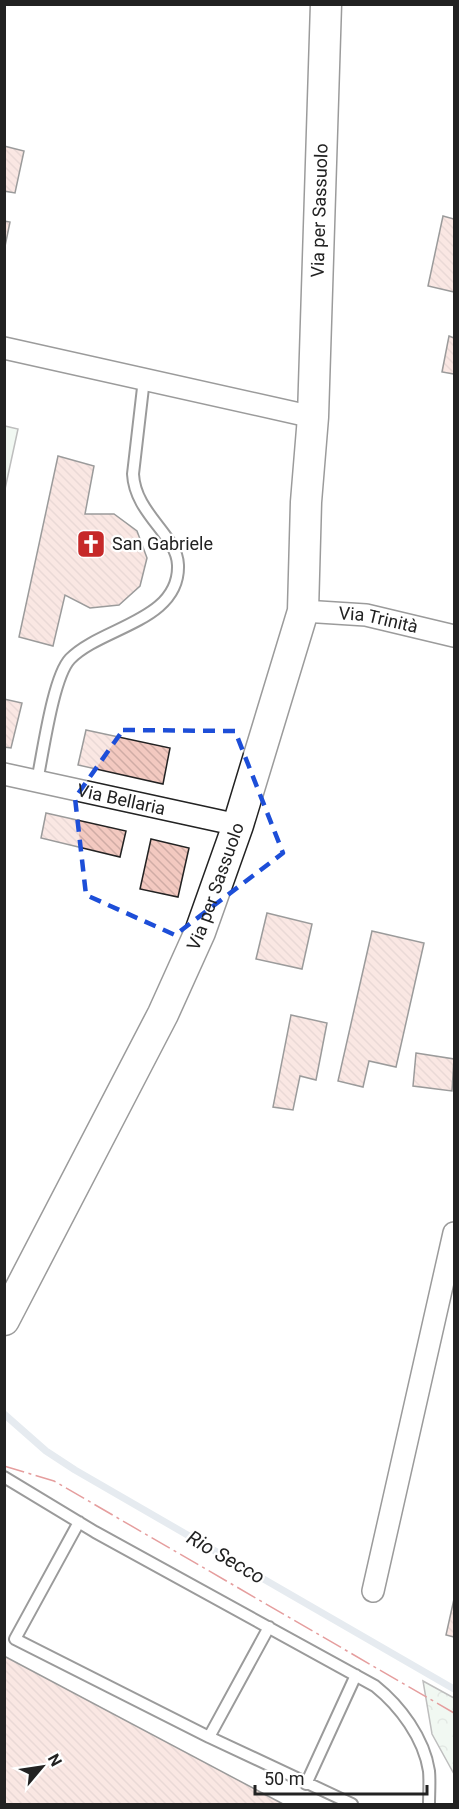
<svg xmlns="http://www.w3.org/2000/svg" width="459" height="1809" font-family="Roboto,sans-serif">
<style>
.forest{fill:url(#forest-crowns);stroke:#6f6f6f;stroke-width:1.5}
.pitch{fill:#e0efe3;stroke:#6f6f6f;stroke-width:1.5}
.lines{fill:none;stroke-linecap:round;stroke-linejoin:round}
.stream{stroke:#c7d3dd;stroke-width:7}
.building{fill:url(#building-back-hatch);stroke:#222;stroke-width:1.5}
.service-casing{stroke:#222;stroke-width:14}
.minor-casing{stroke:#222;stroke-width:24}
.secondary-casing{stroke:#222;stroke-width:33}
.service{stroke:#fff;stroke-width:10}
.minor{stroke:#fff;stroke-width:21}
.secondary{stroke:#fff;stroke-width:30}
.power{stroke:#c62828;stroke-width:1.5;stroke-dasharray:21 4.5 3 4.5;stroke-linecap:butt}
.marked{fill:none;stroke:#1d4ed8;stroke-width:4.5;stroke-dasharray:12 8;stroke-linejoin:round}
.labels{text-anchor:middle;stroke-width:4.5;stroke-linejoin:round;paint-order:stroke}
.street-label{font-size:18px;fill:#222;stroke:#fff}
.poi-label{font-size:18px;fill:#222;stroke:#fff;text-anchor:start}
.water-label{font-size:20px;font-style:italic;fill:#222;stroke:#fff}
</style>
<defs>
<pattern id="forest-crowns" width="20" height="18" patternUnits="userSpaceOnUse" patternTransform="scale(1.5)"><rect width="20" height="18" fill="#e0efe3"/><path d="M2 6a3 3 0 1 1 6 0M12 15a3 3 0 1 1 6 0" fill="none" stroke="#c0cdc2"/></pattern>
<pattern id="building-back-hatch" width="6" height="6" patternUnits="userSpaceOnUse" patternTransform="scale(1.5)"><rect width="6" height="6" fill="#f3c9c0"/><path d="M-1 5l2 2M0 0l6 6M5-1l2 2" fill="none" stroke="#d0aca5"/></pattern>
</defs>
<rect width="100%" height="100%" fill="#fff"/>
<path class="forest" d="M423,1681l31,17v76l-22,-40z"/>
<path class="pitch" d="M5,426l13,3 -13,60 -1,-63z"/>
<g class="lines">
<path class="stream" d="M4,1414l42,37 29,19 379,219"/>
</g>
<path class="building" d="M4,146l20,5 -9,42 -11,-2z
M443,216l11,3v73l-26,-6z
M4,221l6,1 -6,29z
M449,336l5,2v36l-12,-2z
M58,456l36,10 -9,48h29l23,17 10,27 -7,28 -21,19 -29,3 -25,-13 -12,51 -34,-9z
M4,699l18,4 -11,45 -7,-1z
M86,730l84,18 -7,36 -85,-19z
M46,813l80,18 -6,26 -79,-19z
M151,839l38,9 -11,49 -38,-8z
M267,913l45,11 -10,45 -46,-10z
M372,931l52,12 -28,124 -27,-6 -6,26 -25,-6z
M291,1015l36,8 -11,57 -16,-4 -7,34 -20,-3z
M416,1053l38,6 -2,32 -39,-5z
M454,1599v38l-8,-2z
M4,1656l279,148h-279z"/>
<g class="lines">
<g class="service-casing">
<path id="service" d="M37,781c6,-28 16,-104 33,-122 31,-32 110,-38 108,-94 -1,-30 -43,-51 -45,-91l11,-95
M4,1477l91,55 280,154c25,20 49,52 54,85 1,11 0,23 0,33
M79,1522l-64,117 194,98 60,-110
M209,1737l143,67
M306,1784l50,-109"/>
</g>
<g class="minor-casing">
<g id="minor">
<path d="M4,348l309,69"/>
<path id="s1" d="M303,611l63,4 88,21"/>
<path id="s2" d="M4,774l234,51"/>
<path d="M373,1591l81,-358"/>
</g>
</g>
<g class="secondary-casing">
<g id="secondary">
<path id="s3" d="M4,1320l159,-306 37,-82 38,-107 65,-214 3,-109 7,-85 13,-413"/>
</g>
</g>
<use href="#service" class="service"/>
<use href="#minor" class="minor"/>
<use href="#secondary" class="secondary"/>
<path class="power" d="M4,1466l50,15 400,232"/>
</g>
<path d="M0 0H459V1809H0ZM123,730l112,1 48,122 -108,82 -89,-40 -11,-97z" fill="#fff" fill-opacity=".55" fill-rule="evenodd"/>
<path class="marked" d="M123,730l112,1 48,122 -108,82 -89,-40 -11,-97z"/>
<defs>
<g id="church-square" transform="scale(1.5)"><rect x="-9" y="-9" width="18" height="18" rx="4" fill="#c62828" stroke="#fff"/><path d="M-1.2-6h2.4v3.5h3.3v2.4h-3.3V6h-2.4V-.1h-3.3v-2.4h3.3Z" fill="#fff"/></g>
</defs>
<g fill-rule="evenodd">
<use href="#church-square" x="91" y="544"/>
</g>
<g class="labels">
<g class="street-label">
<text dy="6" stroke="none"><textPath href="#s3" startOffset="1173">Via per Sassuolo</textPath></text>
<text dy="6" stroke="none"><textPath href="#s1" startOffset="76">Via Trinità</textPath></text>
<text dy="6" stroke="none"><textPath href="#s2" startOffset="120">Via Bellaria</textPath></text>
<text dy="6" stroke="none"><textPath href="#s3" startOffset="483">Via per Sassuolo</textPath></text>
</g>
<g class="poi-label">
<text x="112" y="550">San Gabriele</text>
</g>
<g class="water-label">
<text transform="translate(226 1557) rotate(30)" y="7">Rio Secco</text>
</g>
</g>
<rect width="459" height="1809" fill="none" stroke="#222222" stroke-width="12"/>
<g transform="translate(42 1767) rotate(61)" stroke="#ffffff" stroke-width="4.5" paint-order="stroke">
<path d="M0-4.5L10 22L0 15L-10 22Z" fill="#222222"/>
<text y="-9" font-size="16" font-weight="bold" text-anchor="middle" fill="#222222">N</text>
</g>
<path d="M255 1785v9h172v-9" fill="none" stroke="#222222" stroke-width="3"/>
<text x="264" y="1785" font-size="18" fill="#222222" stroke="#ffffff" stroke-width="4.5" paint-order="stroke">50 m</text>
</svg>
